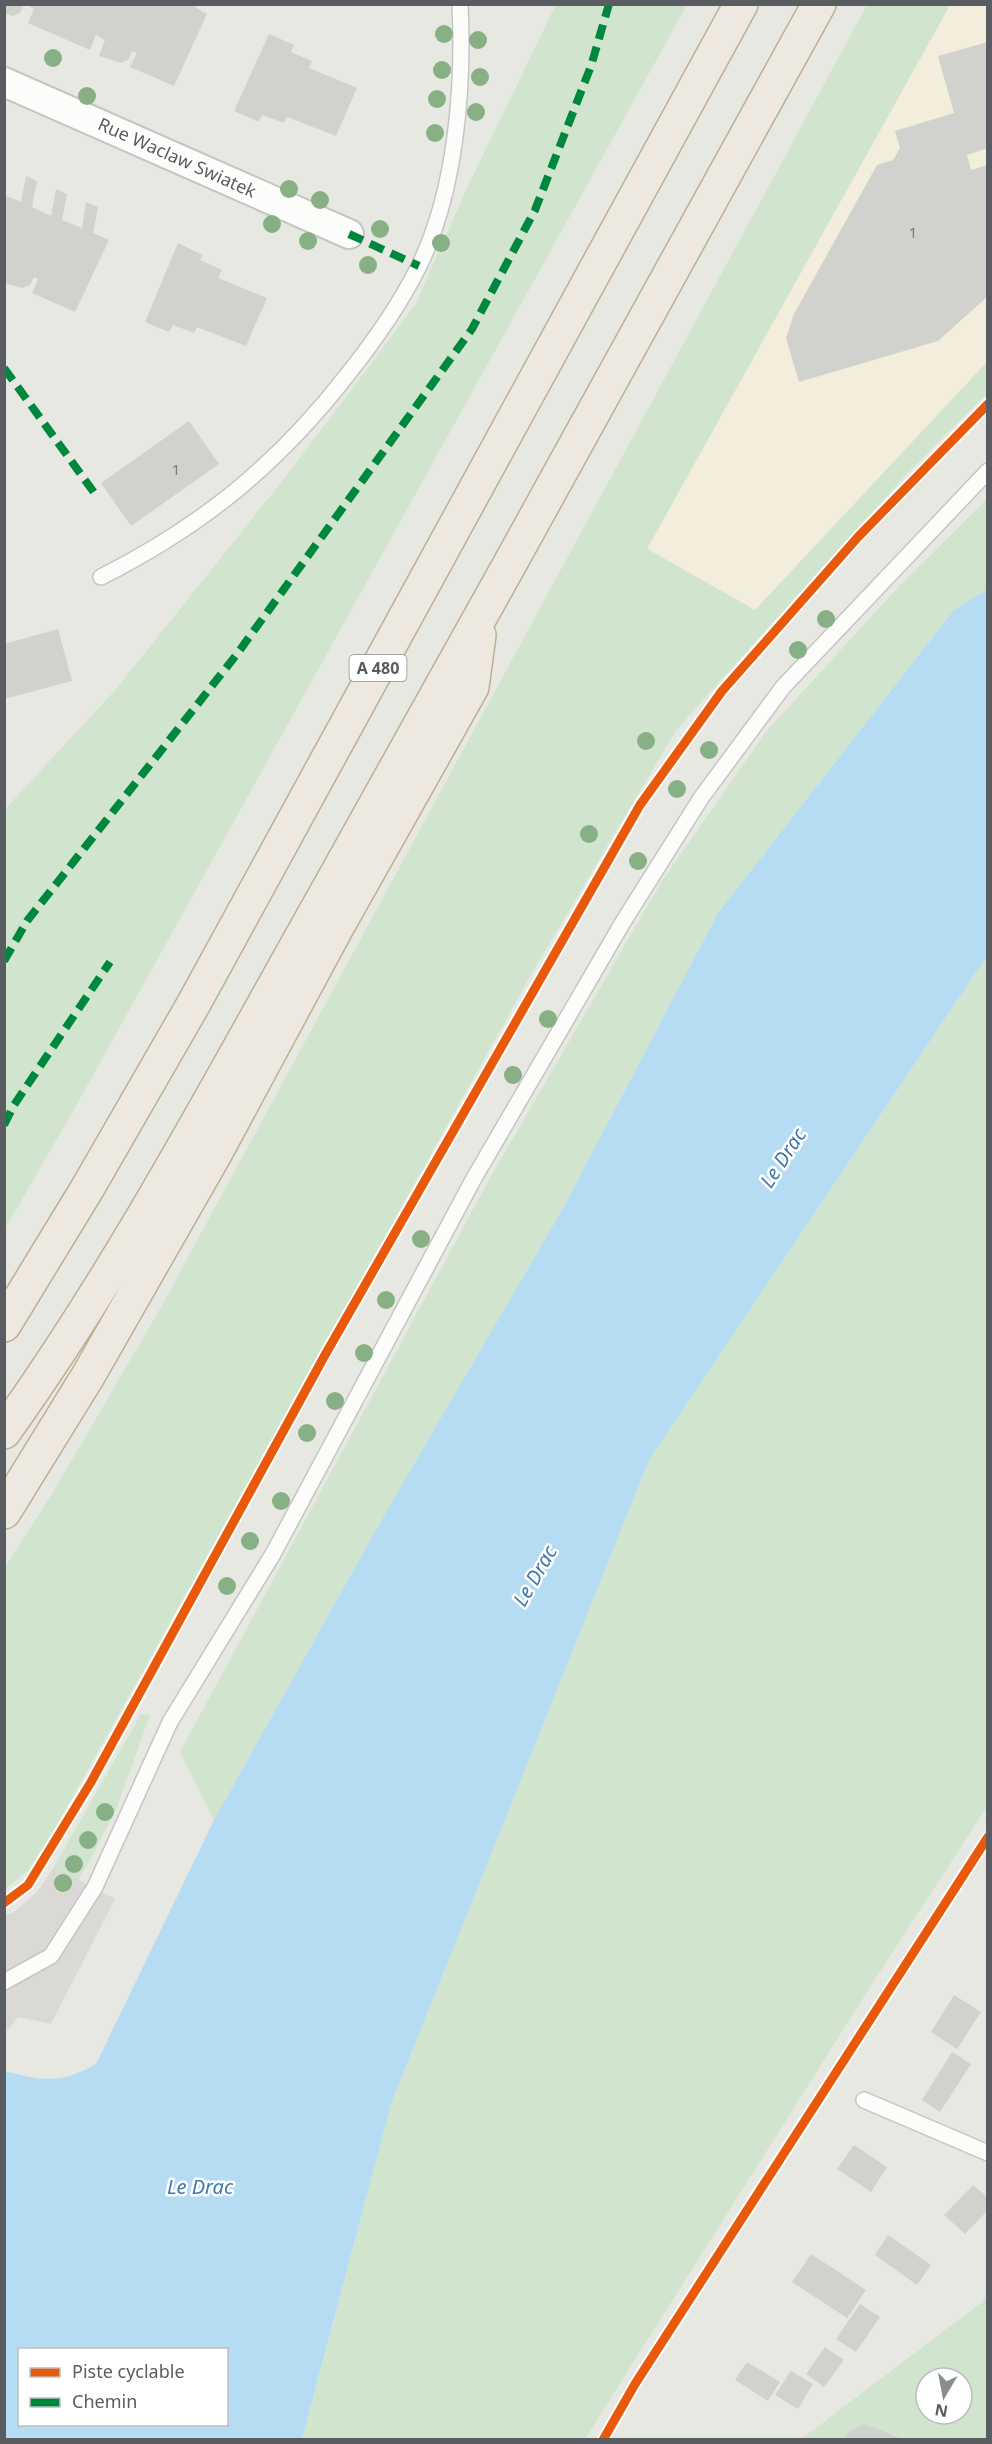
<svg xmlns="http://www.w3.org/2000/svg" width="992" height="2444" font-family="'Noto Sans',sans-serif">
<style>
.commercial{fill:#f3eddb}
.industrial{fill:#dbd9d6}
.green{fill:#d1e5ce;fill-rule:evenodd}
.water{fill:#b6dcf4;fill-rule:evenodd}
.building{fill:#d1d1cd}
.lines{fill:none;stroke-linecap:round;stroke-linejoin:round}
.lane-casing{stroke:#c5c5c4;stroke-width:18}
.street-casing{stroke:#c5c5c4;stroke-width:32}
.highway-casing{stroke:#beaf92;stroke-width:36}
.lane{stroke:#fcfcfb;stroke-width:15}
.street{stroke:#fcfcfb;stroke-width:28}
.highway{stroke:#ede9e0;stroke-width:33}
.quiet{stroke:#00873e;stroke-width:8;stroke-dasharray:15 8;stroke-linecap:butt}
.cycleway-casing{stroke:#fff;stroke-width:13}
.cycleway{stroke:#e8590c;stroke-width:9}
.tree{fill:#87b085}
.labels{text-anchor:middle;stroke-width:5;stroke-linejoin:round;paint-order:stroke}
.number-label{font-size:15px;fill:#787b7d}
.shield{fill:#fff;stroke:#8b8e90;stroke-width:1.5}
.shield-label{font-size:16px;font-weight:bold;fill:#595d61}
.street-label{font-size:18px;fill:#595d61;stroke:#fff}
.water-label{font-size:20px;font-style:italic;fill:#3f78ac;stroke:#fff}
</style>
<rect width="100%" height="100%" fill="#e8e8e3"/>
<path class="commercial" d="M950,5h37v357l-232,248 -108,-62z"/>
<path class="industrial" d="M54,1867l61,32 -64,125 -33,-7 -13,16v-118l8,-2 25,-22z"/>
<path class="green" d="M556,4l131,1 -606,1092 -76,132v-420l112,-121 177,-222 121,-161 51,-115z
M867,5h83l-303,544 108,61 232,-248v31l-86,87 -224,249 -140,235 -486,872 -23,35 -23,18v-322l47,-73 109,-187z
M987,499v90l-34,22 -235,302 -156,297 -176,302 -172,308 -34,-68 311,-576 171,-295 103,-148 134,-147z
M987,956v851l-108,166 -294,466 -283,1 90,-339 257,-641z
M141,1714l9,1 -34,95 -37,70 -25,-13z
M987,2295v144l-187,1 182,-138zM926,2378h36v36h-36z"/>
<path class="water" d="M987,589v367l-338,504 -257,641 -90,338h-297v-368c37,10 57,13 91,-7l118,-244 172,-308 176,-302 156,-297 235,-302zM20,2350h206v74h-206z"/>
<path class="building" d="M4,4h20l-4,9 -7,3 -9,-3z
M25,4h165l17,10 -33,72 -44,-19 7,-14 -5,-2 -4,9 -7,3 -22,-7 6,-16 -9,-5 -6,15 -62,-27 6,-14z
M269,34l25,11 -3,7 21,9 -3,7 48,20 -21,48 -49,-19 -3,6 -22,-8 -3,7 -25,-11z
M988,42v106l-21,7 4,15 17,-5v131l-50,45 -139,41 -13,-44 8,-24 83,-149 16,-5 7,-12 -5,-17 59,-18 -16,-57z
M26,176l11,5 -5,26 19,9 5,-27 11,5 -5,26 20,8 4,-26 12,5 -5,26 16,7 -34,72 -43,-19 6,-14 -4,-2 -4,8 -8,3 -18,-5v-88l17,7z
M178,243l25,12 -3,5 22,10 -4,8 49,20 -21,48 -49,-19 -3,6 -21,-8 -4,7 -24,-10z
M189,421l30,43 -88,62 -30,-43z
M58,629l14,52 -68,18v-55z
M954,1995l27,17 -24,37 -26,-17z
M952,2052l19,12 -31,48 -18,-12z
M854,2145l33,22 -16,25 -34,-23z
M973,2185l15,13v12l-23,24 -21,-19z
M888,2235l43,30 -14,20 -42,-30z
M811,2254l55,36 -19,28 -55,-36z
M860,2304l20,13 -24,35 -20,-13z
M825,2347l19,13 -20,27 -18,-13z
M747,2362l33,20 -12,19 -33,-21z
M791,2371l22,13 -15,25 -23,-14z
M864,2424l39,15v1h-58l3,-8z"/>
<g class="lines">
<g class="lane-casing">
<path id="lane" d="M101,577c103,-52 177,-113 247,-203 27,-34 51,-68 70,-106 38,-76 46,-180 42,-264
M4,1982l47,-26 44,-69 75,-165 103,-168 200,-374 150,-258 78,-124 82,-111 205,-216
M864,2100l124,53"/>
</g>
<g class="street-casing">
<path id="street" d="M4,82l345,152"/>
</g>
<g class="highway-casing">
<path id="highway" d="M4,1325l83,-136 106,-184 548,-1001
M4,1432c123,-172 222,-362 326,-546 165,-293 326,-587 489,-882
M4,1512l84,-136 128,-224 120,-223 136,-242 7,-52"/>
</g>
<use href="#lane" class="lane"/>
<use href="#street" class="street"/>
<use href="#highway" class="highway"/>
<path class="quiet" d="M349,234l70,32
M4,368l94,130
M4,961l23,-40 210,-267 235,-325 63,-119 56,-144 18,-62
M4,1125l10,-20 96,-143"/>
<g class="cycleway-casing">
<path id="cycleway" d="M4,1903l24,-18 63,-103 234,-427 315,-550 82,-114 136,-154 130,-133
M603,2440l32,-56 353,-547"/>
</g>
<use href="#cycleway" class="cycleway"/>
</g>
<g class="tree">
<circle cx="444" cy="34" r="9"/>
<circle cx="478" cy="40" r="9"/>
<circle cx="53" cy="58" r="9"/>
<circle cx="442" cy="70" r="9"/>
<circle cx="480" cy="77" r="9"/>
<circle cx="87" cy="96" r="9"/>
<circle cx="437" cy="99" r="9"/>
<circle cx="476" cy="112" r="9"/>
<circle cx="435" cy="133" r="9"/>
<circle cx="289" cy="189" r="9"/>
<circle cx="320" cy="200" r="9"/>
<circle cx="272" cy="224" r="9"/>
<circle cx="380" cy="229" r="9"/>
<circle cx="308" cy="241" r="9"/>
<circle cx="441" cy="243" r="9"/>
<circle cx="368" cy="265" r="9"/>
<circle cx="826" cy="619" r="9"/>
<circle cx="798" cy="650" r="9"/>
<circle cx="646" cy="741" r="9"/>
<circle cx="709" cy="750" r="9"/>
<circle cx="677" cy="789" r="9"/>
<circle cx="589" cy="834" r="9"/>
<circle cx="638" cy="861" r="9"/>
<circle cx="548" cy="1019" r="9"/>
<circle cx="513" cy="1075" r="9"/>
<circle cx="421" cy="1239" r="9"/>
<circle cx="386" cy="1300" r="9"/>
<circle cx="364" cy="1353" r="9"/>
<circle cx="335" cy="1401" r="9"/>
<circle cx="307" cy="1433" r="9"/>
<circle cx="281" cy="1501" r="9"/>
<circle cx="250" cy="1541" r="9"/>
<circle cx="227" cy="1586" r="9"/>
<circle cx="105" cy="1812" r="9"/>
<circle cx="88" cy="1840" r="9"/>
<circle cx="74" cy="1864" r="9"/>
<circle cx="63" cy="1883" r="9"/>
</g>
<g class="labels">
<g class="number-label">
<text x="913" y="238">1</text>
<text x="176" y="475">1</text>
</g>
<rect class="shield" x="349.5" y="655" width="57" height="26" rx="4.5"/>
<g class="shield-label">
<text x="378" y="674">A 480</text>
</g>
<g class="street-label">
<text transform="translate(177 158) rotate(24)" y="6">Rue Waclaw Swiatek</text>
</g>
<g class="water-label">
<text transform="translate(783 1158) rotate(-57)" y="7">Le Drac</text>
<text transform="translate(535 1576) rotate(-60)" y="7">Le Drac</text>
<text x="200" y="2194">Le Drac</text>
</g>
</g>
<rect width="992" height="2444" fill="none" stroke="#595d61" stroke-width="12"/>
<rect x="18" y="2348" width="210" height="78" fill="#ffffff" stroke="#bdbec0" stroke-width="1.5"/>
<rect x="30" y="2368" width="30" height="9" fill="#e8590c" stroke="#bdbec0" stroke-width="1.5"/>
<text x="72" y="2378" font-size="18" fill="#595d61">Piste cyclable</text>
<rect x="30" y="2398" width="30" height="9" fill="#00873e" stroke="#bdbec0" stroke-width="1.5"/>
<text x="72" y="2408" font-size="18" fill="#595d61">Chemin</text>
<g transform="translate(944 2396) rotate(190)"><circle r="28" fill="#ffffff" stroke="#bdbec0" stroke-width="1.5"/>
<path d="M0-4.5L10 22L0 15L-10 22Z" fill="#8b8e8e"/>
<text y="-9" font-size="16" font-weight="bold" text-anchor="middle" fill="#595d61">N</text>
</g>
</svg>
